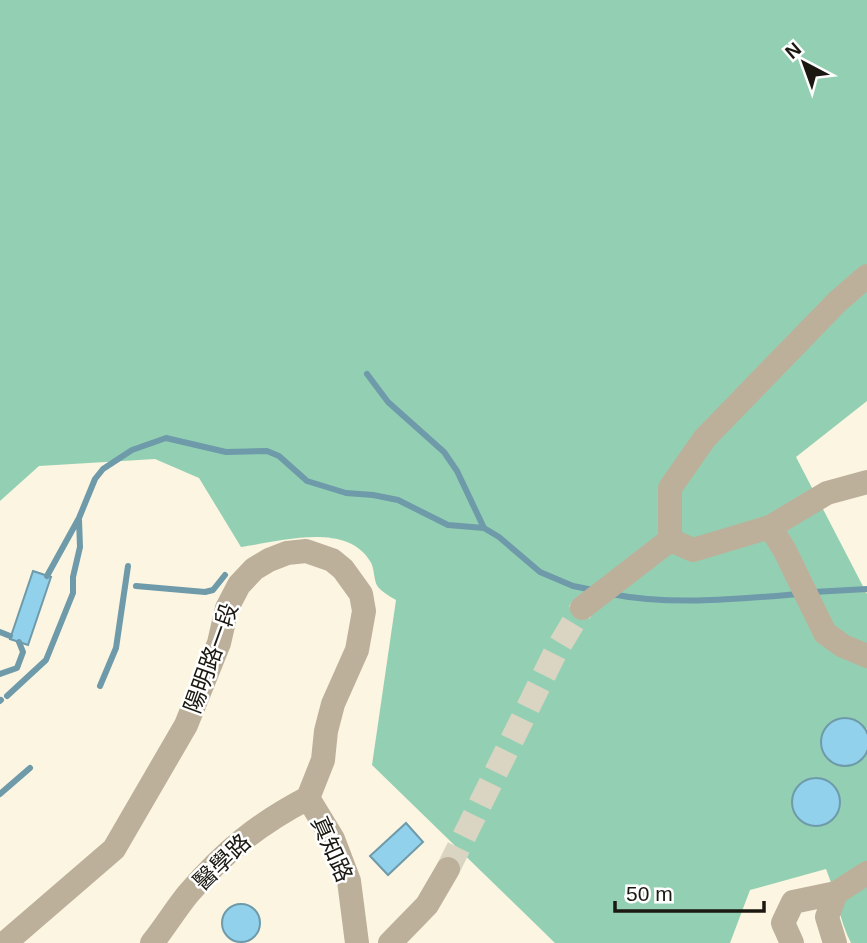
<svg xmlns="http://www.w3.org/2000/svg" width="867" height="943" font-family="Helvetica,'Noto Sans TC',sans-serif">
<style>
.forest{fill:#93d0b3;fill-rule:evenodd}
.water{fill:#91d1eb;stroke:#6e9aaa;stroke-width:2}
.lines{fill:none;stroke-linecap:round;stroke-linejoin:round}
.stream{stroke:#6e9aaa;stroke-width:6}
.minor-tunnel{stroke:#dad4c2;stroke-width:24;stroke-dasharray:24 12;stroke-linecap:butt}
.minor{stroke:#bdb09a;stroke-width:24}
.labels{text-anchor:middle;stroke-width:5;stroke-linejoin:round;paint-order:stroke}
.street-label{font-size:23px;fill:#1b1811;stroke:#fff}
</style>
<rect width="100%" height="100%" fill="#fcf5e1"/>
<path class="forest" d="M0,0h867v401l-71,56 71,137v136l-1,-2 -14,37 7,-3 8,-9v190h-16c-12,-23 -15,-50 -25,-74l-76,21 -20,53h-175l-183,-178 24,-165c-5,-3 -14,-8 -18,-13 -5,-7 -3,-19 -8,-26 -24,-40 -92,-19 -129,-14l-42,-69 -44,-19 -116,7 -39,35zM810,778c22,-2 35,14 28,35l-42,3 -3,-7 1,-16z"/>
<path class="water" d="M33,571l18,6 -23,68 -18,-6z
M821 742a24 24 0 1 1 48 0a24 24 0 1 1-48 0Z
M792 802a24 24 0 1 1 48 0a24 24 0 1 1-48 0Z
M406,823l17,19 -35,33 -18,-19z
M222 923a19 19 0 1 1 38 0a19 19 0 1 1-38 0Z"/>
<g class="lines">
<path class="stream" d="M367,374l21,28 56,50 13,19 27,57
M47,576l32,-58 16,-39 8,-10 29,-19 34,-12 60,14 41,-1 12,5 28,25 39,12 27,2 25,5 50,25 36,3 15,9 41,35 33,14 20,4
M136,586l69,6 8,-2 12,-15
M813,592l54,-3
M611,594c61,12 127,5 188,0
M0,632l10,4
M0,674l17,-6 6,-16 -4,-10
M100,686l16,-38 12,-82
M7,696l39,-36 27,-67v-16l7,-30 -1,-27
M0,701l1,-1
M0,794l30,-26"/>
<path class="minor-tunnel" d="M448,869l107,-216 27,-45"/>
<path class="minor" d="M770,527l14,22 41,84 18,13 24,10
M670,540v-52l35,-50 133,-137 29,-25
M670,540l23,10 77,-23 57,-34 40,-11
M582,608l88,-68
M308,798l25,41 16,42 8,62
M5,943l109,-94 72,-124 33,-82 8,-35 12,-23 15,-16 15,-9 18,-7 19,-2 26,9 11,9 18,25 3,17 -7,39 -24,54 -7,27 -3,29 -15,38
M152,943c13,-16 23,-33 36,-49 37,-43 70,-70 120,-96
M390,943l37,-38 21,-36
M792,943l-9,-20 10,-21 43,-9 31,-20
M835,943l-8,-26 9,-24"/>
</g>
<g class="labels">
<g class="street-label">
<text transform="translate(211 658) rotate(-70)" y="8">陽明路一段</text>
<text transform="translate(332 849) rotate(66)" y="8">真知路</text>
<text transform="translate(222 862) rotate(-44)" y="8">醫學路</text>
</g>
</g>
<g transform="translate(804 63) rotate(319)" stroke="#ffffff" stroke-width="5" paint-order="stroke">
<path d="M0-5L12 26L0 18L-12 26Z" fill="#1b1811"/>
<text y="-10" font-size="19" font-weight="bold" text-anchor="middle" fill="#1b1811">N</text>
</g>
<path d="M615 901v10h149v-10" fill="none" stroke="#1b1811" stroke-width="3.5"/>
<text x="626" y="901" font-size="21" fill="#1b1811" stroke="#ffffff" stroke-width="5" paint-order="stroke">50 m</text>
</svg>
